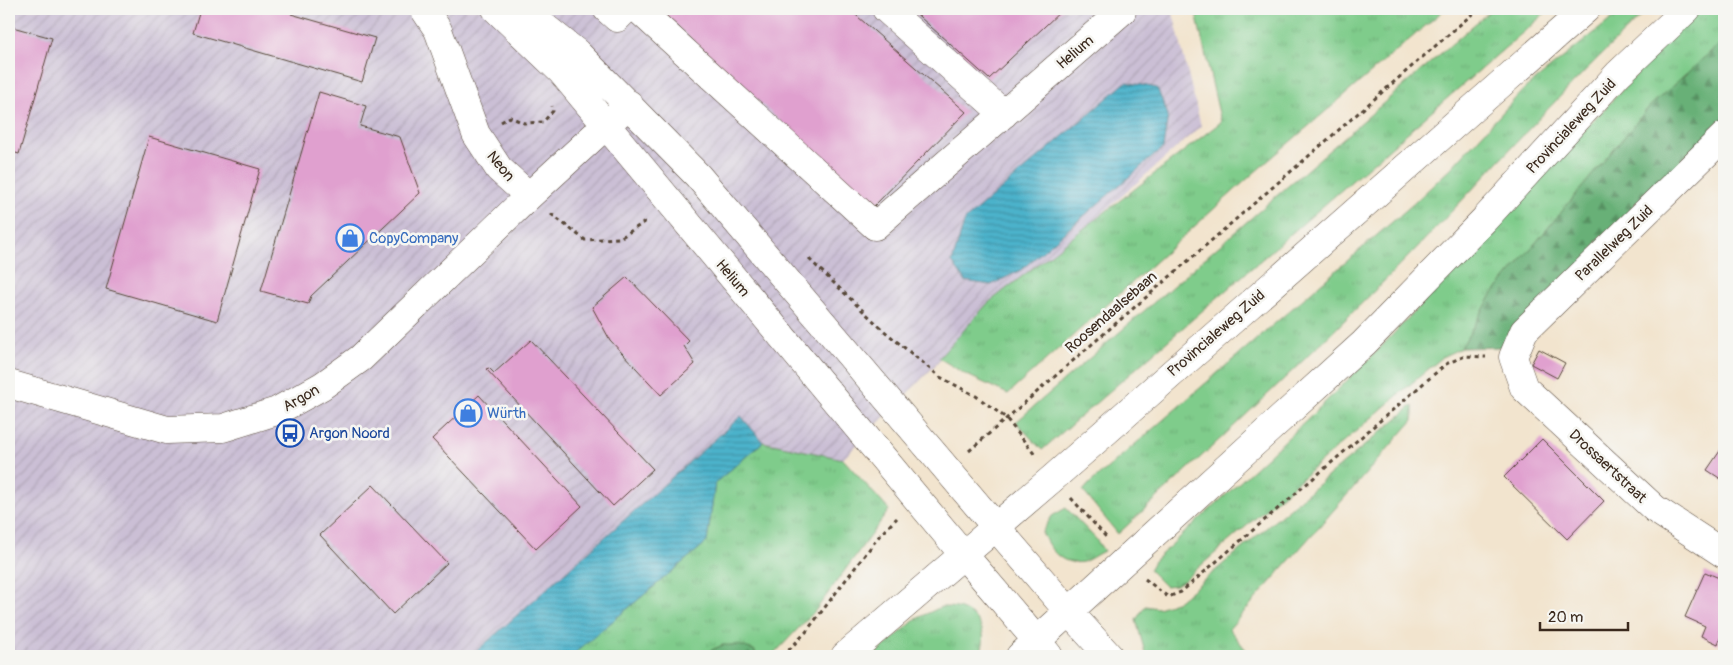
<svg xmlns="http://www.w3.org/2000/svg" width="1733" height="665" font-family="Pangolin,sans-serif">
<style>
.industrial{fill:url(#industrial-furrows)}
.grass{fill:url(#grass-tufts);stroke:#5d7b54}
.forest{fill:url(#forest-firs);stroke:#516d4a}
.water{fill:url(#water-rules);stroke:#446e74}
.building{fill:#e0a0cf}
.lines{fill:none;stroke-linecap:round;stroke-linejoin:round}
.minor-casing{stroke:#564638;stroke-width:29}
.major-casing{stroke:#564638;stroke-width:29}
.highway-casing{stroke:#564638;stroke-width:29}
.path{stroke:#564638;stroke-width:3;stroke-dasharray:4 4;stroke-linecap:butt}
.minor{stroke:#fff;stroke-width:28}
.major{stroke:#fff;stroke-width:28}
.highway{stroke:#fff;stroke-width:28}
.labels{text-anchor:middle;stroke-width:5;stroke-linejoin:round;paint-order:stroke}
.street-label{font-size:15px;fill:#3b2a1e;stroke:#f6f6f2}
.shop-label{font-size:15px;fill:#366cbe;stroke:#f6f6f2;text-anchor:start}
.transit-label{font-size:15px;fill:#164399;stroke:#f6f6f2;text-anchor:start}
</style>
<defs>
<pattern id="industrial-furrows" width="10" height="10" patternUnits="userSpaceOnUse" patternTransform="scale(1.25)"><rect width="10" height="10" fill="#cbbfd5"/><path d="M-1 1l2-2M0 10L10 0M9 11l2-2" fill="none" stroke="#afa4b6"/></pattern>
<pattern id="grass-tufts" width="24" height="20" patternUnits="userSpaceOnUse" patternTransform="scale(1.25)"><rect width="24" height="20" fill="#7fcc8b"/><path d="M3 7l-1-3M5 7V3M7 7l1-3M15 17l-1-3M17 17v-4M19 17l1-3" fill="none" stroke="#6faf78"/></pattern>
<pattern id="forest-firs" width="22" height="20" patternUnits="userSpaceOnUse" patternTransform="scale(1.25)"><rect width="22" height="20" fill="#67b077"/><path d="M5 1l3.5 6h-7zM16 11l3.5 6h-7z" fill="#568f61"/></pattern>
<pattern id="water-rules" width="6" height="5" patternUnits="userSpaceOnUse" patternTransform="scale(1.25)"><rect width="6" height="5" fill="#4cb2cb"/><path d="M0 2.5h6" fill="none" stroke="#4091a4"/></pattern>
</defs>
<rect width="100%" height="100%" fill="#f6f6f2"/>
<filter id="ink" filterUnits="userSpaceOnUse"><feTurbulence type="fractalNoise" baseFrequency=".02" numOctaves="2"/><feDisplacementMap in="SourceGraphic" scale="10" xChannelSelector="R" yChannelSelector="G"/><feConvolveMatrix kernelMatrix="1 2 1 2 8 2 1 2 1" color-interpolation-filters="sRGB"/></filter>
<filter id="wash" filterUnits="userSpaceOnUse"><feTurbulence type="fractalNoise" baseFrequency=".0096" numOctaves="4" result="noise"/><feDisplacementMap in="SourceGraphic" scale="20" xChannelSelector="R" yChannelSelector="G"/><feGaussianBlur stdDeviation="1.12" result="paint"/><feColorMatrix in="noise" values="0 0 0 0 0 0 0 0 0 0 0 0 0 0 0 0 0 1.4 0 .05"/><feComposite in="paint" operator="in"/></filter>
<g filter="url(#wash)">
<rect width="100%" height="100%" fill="#f2e4ce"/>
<path class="industrial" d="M9,9h1163l29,117 -233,206 -319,324h-640z"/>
<path class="grass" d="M1195,9h250l-190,163 -247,222 -43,-20 -26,-16 49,-55 233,-181z
M1492,9h58l-508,441 -26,-28z
M1624,9h25c-85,78 -161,166 -242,249 -93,95 -191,185 -289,276l-35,-43 6,-7 324,-280 38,-36 73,-79z
M1698,9h26v31l-74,66 -158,189 -31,53 -17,8 -38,32 -223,193 -7,4 -11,1 -16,-16 5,-9 151,-139 74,-73z
M1413,405v15l-184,209 22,27h-105l-10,-36 9,-14 13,2 21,-7z
M763,442l80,17 46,51 -74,101 -43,45h-15l-3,-6 -31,-5 -25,11h-127l136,-114 8,-59z
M1066,508l30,31 8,12c-7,3 -15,9 -21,11 -22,4 -34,-13 -41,-30l10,-16z
M941,607c6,0 14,0 20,2 20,7 29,29 17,47h-105l43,-37z"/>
<path class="forest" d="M1724,40v86l-224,221 -39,1 31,-53 158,-189z
M723,645h15l16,5 3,6h-59z"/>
<path class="water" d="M1126,82l31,6 11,27 -5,33 -142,122 -30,15 -26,-4 -13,-19 13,-42z
M741,416l22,26 -48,41 -8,59 -136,114h-100z"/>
<g id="blocks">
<path class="building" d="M200,9h92l-1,5 84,24 -13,44 -169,-49z
M659,9h190l117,103 -93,95z
M911,9h152l-74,70z
M9,26l43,12 -33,116 -10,-3z
M319,92l47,14 -6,20 40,11 20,56 -109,103 -3,8 -47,-13z
M149,137l111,32 -43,152 -111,-32z
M627,277l62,64 -5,5 11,18 -34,31 -51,-55 -18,-33z
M531,340l122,129 -40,37 -127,-137 3,-1 5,5z
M1539,349l26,14 -8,15 -26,-14z
M479,395l103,111 -46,43 -104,-110z
M1542,439l62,62 -37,38 -63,-62z
M1724,445v36l-17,-11z
M373,485l74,78 -54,51 -73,-79z
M1705,572l19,8v54l-2,-1 -4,11 -17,-8 4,-10 -20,-9z"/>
</g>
</g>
<g filter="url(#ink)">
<use href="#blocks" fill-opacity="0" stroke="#564638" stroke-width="1"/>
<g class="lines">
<g class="minor-casing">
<path id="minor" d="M424,9l14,21 38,104 23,35 30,27
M496,9l65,62 402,483
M522,9l55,44 121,123 297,350
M607,9l10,9 9,-9
M638,9l237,217 247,-215v-2
M886,9l118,105
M1724,136l-200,195 -11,26 11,31 131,121 69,45
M9,384l158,46 56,-2 54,-17 45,-25 39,-28 168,-162 100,-92"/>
</g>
<g class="major-casing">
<path id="major" d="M995,526l74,86
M963,554l74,87
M845,656l208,-178 533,-469
M1020,656l344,-313 120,-123 134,-146 69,-65"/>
</g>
<g class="highway-casing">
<path id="highway" d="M1069,612l40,44
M1037,641l12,15"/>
</g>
<path class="path" d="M501,122l9,-5 14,6 19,-1 10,-11 -1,-5
M551,214l34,26 35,-2 28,-18
M809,259l74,71 57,47 36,19 30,22 29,37
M969,451l509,-442
M1071,498l36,40
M1145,579l23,18 13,-5 265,-228 19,-8 21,1
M783,656l23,-24 74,-97 17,-17"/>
<use href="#minor" class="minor"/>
<use href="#major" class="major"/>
<use href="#highway" class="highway"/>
</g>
</g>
<defs>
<g id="shop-ring" transform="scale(1.4375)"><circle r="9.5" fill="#f6f6f2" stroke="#3f7fe0" stroke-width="1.5"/><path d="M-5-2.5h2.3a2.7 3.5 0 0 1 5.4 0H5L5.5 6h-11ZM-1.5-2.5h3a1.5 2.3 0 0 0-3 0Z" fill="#3f7fe0"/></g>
<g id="bus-ring" transform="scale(1.4375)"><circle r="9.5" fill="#f6f6f2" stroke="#1a4fb4" stroke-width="1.5"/><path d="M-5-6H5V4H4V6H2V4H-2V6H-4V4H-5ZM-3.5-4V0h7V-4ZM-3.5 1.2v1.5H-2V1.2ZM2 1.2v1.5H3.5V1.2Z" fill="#1a4fb4"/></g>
</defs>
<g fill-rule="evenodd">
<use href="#shop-ring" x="350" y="238"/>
<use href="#shop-ring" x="468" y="413"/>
<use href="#bus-ring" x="290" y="433"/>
</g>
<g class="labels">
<g class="street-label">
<text transform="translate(1075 52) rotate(-41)" y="5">Helium</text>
<text transform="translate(1571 126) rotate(-47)" y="5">Provincialeweg Zuid</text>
<text transform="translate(501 166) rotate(50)" y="5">Neon</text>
<text transform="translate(1614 243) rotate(-44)" y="5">Parallelweg Zuid</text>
<text transform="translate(733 278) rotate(50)" y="5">Helium</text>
<text transform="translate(1111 312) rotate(-41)" y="5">Roosendaalsebaan</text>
<text transform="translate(1216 333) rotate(-41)" y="5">Provincialeweg Zuid</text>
<text transform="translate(301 398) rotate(-30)" y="5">Argon</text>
<text transform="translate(1608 466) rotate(43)" y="5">Drossaertstraat</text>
</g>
<g class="shop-label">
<text x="369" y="243">CopyCompany</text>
<text x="487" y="418">Würth</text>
</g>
<g class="transit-label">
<text x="309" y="438">Argon Noord</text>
</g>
</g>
<rect width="1733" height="665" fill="none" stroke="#f6f6f2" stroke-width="30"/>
<path d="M1540 622v8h88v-8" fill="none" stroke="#3b2a1e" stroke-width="2.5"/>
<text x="1548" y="622" font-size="15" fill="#3b2a1e" stroke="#f6f6f2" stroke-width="4" paint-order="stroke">20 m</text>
</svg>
